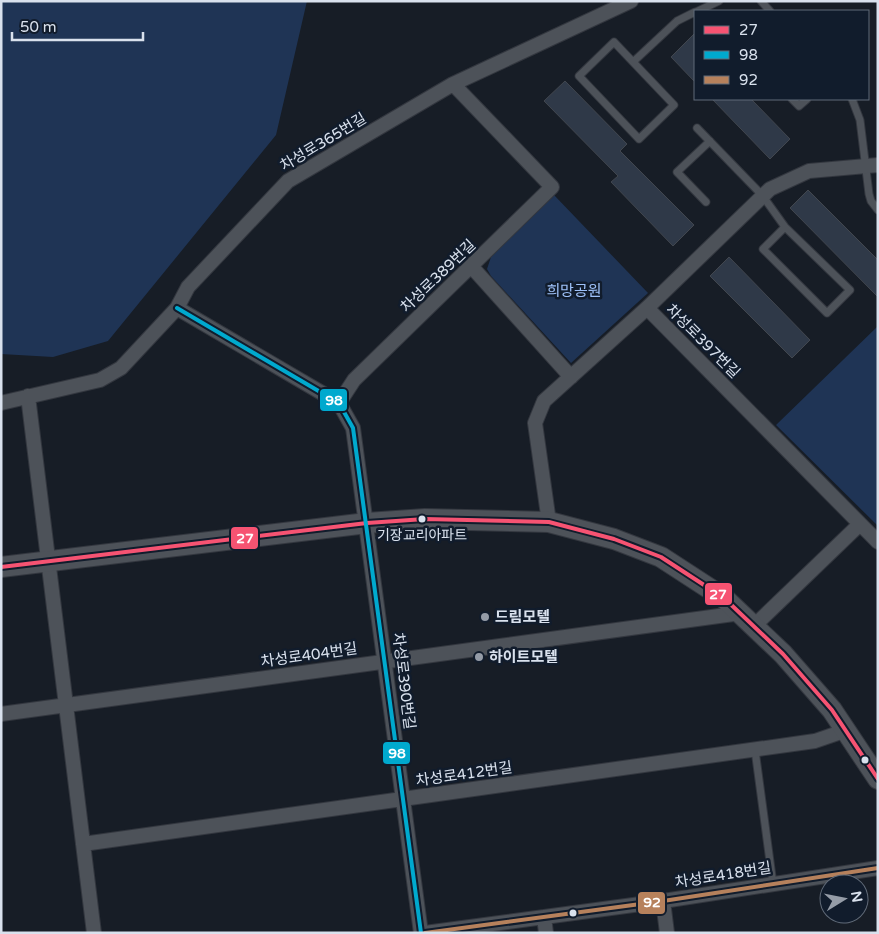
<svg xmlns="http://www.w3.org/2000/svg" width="879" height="934" font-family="'Varela Round','Noto Sans KR',sans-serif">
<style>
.green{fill:#1f3455}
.building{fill:#2f3948;stroke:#41464e}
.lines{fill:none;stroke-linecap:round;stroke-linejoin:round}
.lane-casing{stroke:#33373f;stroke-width:9}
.street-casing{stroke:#33373f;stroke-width:16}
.secondary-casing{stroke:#33373f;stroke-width:22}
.lane{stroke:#4d5259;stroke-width:7}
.street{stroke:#4d5259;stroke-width:14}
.secondary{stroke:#4d5259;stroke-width:20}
.bus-1-casing{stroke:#111c2c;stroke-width:8}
.bus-2-casing{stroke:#111c2c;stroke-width:8}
.bus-3-casing{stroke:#111c2c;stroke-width:8}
.bus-1{stroke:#f65372;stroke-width:4}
.bus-2{stroke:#00a9ce;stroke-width:4}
.bus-3{stroke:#b6815c;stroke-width:4}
.bus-dot{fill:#d9e1ed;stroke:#111c2c;stroke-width:2}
.poi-dot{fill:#959ca7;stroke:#111c2c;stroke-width:2}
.labels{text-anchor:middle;stroke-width:5;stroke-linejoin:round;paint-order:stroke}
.bus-label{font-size:14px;fill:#d9e1ed;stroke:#111c2c}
.street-label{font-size:15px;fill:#d9e1ed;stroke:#111c2c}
.park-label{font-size:15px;fill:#9ec1f8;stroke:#111c2c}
.poi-label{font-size:15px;font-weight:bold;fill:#d9e1ed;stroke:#111c2c;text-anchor:start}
.line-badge{stroke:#111c2c;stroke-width:2}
.badge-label{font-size:14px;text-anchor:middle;font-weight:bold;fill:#fff}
</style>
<rect width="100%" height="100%" fill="#171d26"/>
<path class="green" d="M1,1h306l-31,134 -168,206 -55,16 -52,-3z
M554,195l94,98 -77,70 -80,-87 -4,-7 5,-15z
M878,326v200l-102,-101z"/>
<path class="building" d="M695,33v49l-24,-25z
M565,81l62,63 -7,7 74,74 -21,21 -62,-64 7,-6 -74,-75z
M712,99h39l39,40 -20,20z
M808,190l70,70v37l-88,-89z
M729,257l81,83 -18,18 -82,-82z"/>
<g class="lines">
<g class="lane-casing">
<path id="lane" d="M761,1l9,10
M698,11l21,-10
M614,42l60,63 -35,34 -60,-63z
M633,62l44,-41 18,-9
M792,99l7,7 8,-7
M852,99l8,21 9,74 2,7 7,9
M697,128l65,67 23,32 65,63 -23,23 -64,-64 22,-22
M706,202l-29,-30 33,-31
M755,750l18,134"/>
</g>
<g class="street-casing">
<path id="street" d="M471,266l100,111
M177,308l162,95 14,25 68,505
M647,308l231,234
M28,396l66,537
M1,403l99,-23 21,-12 56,-60 11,-21 100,-106 165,-97 178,-83
M339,403l15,-23 198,-193 -99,-103
M549,522l-14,-99 9,-22 103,-93 123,-119 39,-18 69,-6
M754,626l106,-102
M1,714l740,-101
M83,844l732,-103 32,-11
M663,901l4,32
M544,917l2,16
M425,933l238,-32 215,-33"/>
</g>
<g class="secondary-casing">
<path id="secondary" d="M1,567l366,-44 58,-4 124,3 65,17 47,18 63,41 59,56 49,56 46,69"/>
</g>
<use href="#lane" class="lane"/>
<use href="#street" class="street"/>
<use href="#secondary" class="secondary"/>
<g class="bus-1-casing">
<path id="bus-1" d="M1,567l366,-44 58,-4 124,3 65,17 47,18 63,41 59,56 49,56 46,69"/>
</g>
<g class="bus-2-casing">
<path id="bus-2" d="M177,308l162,95 14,25 68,505"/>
</g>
<g class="bus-3-casing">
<path id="bus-3" d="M425,933l238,-32 215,-33"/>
</g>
<use href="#bus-1" class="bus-1"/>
<use href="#bus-2" class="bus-2"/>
<use href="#bus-3" class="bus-3"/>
</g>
<g class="bus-dot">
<circle cx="422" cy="519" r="4.5"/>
<circle cx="865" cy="760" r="4.5"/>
<circle cx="573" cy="913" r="4.5"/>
</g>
<g class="poi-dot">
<circle cx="485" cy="617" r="5"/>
<circle cx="479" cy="657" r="5"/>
</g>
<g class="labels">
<g class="bus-label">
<text x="422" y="540">기장교리아파트</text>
</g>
<g class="street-label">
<text transform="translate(323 142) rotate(-31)" y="5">차성로365번길</text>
<text transform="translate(438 276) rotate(-44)" y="5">차성로389번길</text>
<text transform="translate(703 341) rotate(45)" y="5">차성로397번길</text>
<text transform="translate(309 655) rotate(-8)" y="5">차성로404번길</text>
<text transform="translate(404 681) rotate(83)" y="5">차성로390번길</text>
<text transform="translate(464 774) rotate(-8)" y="5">차성로412번길</text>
<text transform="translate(723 875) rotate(-9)" y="5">차성로418번길</text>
</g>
<g class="park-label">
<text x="574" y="296">희망공원</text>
</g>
<g class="poi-label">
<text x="495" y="622">드림모텔</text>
<text x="489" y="662">하이트모텔</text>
</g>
</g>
<g class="line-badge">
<rect x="319" y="388" width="29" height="24" rx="5" fill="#00a9ce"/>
<rect x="230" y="526" width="29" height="24" rx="5" fill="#f65372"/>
<rect x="704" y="582" width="29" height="24" rx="5" fill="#f65372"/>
<rect x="382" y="741" width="29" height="24" rx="5" fill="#00a9ce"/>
<rect x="637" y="891" width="29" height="24" rx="5" fill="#b6815c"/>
</g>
<g class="badge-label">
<text x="334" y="405">98</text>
<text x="245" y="543">27</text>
<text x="718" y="599">27</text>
<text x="397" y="758">98</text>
<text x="652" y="907">92</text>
</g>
<rect width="879" height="934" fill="none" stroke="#d9e1ed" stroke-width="5"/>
<rect x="694" y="10" width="175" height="90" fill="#111c2c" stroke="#616b79"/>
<rect x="704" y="26" width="25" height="8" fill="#f65372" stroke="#616b79"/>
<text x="739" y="35" font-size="15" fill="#d9e1ed">27</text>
<rect x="704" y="51" width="25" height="8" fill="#00a9ce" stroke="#616b79"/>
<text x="739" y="60" font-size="15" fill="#d9e1ed">98</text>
<rect x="704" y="76" width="25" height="8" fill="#b6815c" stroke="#616b79"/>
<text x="739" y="85" font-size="15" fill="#d9e1ed">92</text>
<g transform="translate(844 899) rotate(80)"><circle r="24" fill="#111c2c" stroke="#616b79"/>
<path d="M0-4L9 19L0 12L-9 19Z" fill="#959ca7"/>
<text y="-8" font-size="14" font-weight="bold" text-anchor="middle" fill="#d9e1ed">N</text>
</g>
<path d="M12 32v8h131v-8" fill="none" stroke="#d9e1ed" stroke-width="2.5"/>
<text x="20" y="32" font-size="15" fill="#d9e1ed" stroke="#111c2c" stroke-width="4" paint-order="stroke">50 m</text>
</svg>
